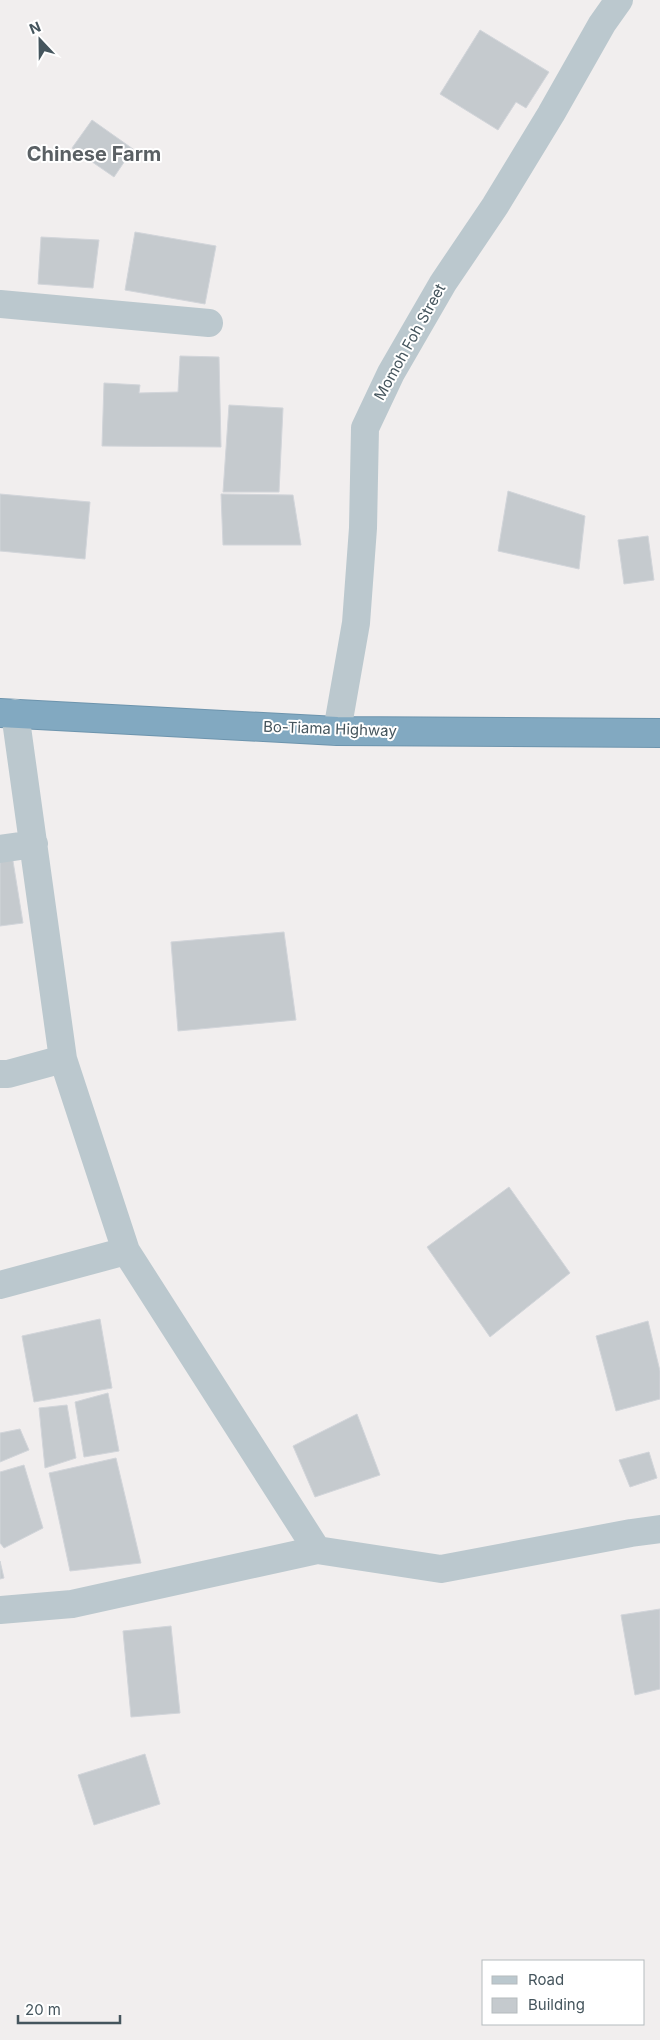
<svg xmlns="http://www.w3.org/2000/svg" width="660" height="2040" font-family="Inter,sans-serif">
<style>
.building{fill:#c5cace;stroke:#d2d5da}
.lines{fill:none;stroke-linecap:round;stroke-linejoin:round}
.highway-casing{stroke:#6d94ad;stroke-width:30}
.minor{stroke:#bbc8ce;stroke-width:28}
.highway{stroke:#82a9c1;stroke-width:28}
.labels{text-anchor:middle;stroke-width:4;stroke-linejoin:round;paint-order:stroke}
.street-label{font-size:15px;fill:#45555d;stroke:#fff}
.district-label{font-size:20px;font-weight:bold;fill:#5a6064;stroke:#fff}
</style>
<rect width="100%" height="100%" fill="#f1eeee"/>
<path class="building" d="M480,30l69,42 -23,36 -10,-6 -18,28 -58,-36z
M92,120l41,29 -19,28 -42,-29z
M135,232l81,14 -11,58 -80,-14z
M41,237l58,3 -6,48 -55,-4z
M180,356l39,1 2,90 -119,-1 2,-63 36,2 -1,8 39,-1z
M229,405l54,3 -4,84h-56z
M508,491l77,25 -6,53 -81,-18z
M0,494l90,8 -5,57 -85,-8z
M221,494l72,1 8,50h-78z
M648,536l6,44 -30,4 -6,-44z
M12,855l11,68 -23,3v-70z
M284,932l12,88 -118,11 -7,-89z
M509,1187l61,86 -80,64 -63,-90z
M100,1319l12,69 -78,14 -12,-66z
M648,1321l12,50v28l-44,12 -20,-75z
M108,1393l11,58 -35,6 -9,-55z
M67,1405l9,53 -31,10 -6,-60z
M357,1414l23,61 -65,22 -22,-51z
M20,1429l9,21 -29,12v-29z
M649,1452l8,26 -27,9 -11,-27z
M116,1458l25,105 -71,8 -21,-98z
M24,1465l19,63 -39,20 -4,-5v-71z
M0,1561l4,17 -4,1z
M660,1609v80l-25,6 -14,-80z
M171,1626l9,87 -49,4 -8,-86z
M145,1754l15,50 -66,21 -16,-50z"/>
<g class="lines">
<g class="highway-casing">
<path id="highway" d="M0,713l337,18 323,2"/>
</g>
<path class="minor" d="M0,304l209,19
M337,731l19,-108 7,-95 2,-100 26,-55 52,-90 52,-77 56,-92 51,-90 17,-24
M0,849l34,-5
M0,1074h8l55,-15
M0,1285l126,-34
M317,1550l124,19 190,-36 29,-4
M0,1610l72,-6 245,-54 -191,-299 -63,-192 -48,-346"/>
<use href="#highway" class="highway"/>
</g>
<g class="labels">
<g class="street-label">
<text transform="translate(410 342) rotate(-61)" y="5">Momoh Foh Street</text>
<text transform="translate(330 729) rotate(2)" y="5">Bo-Tiama Highway</text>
</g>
<g class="district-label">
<text x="94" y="161">Chinese Farm</text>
</g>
</g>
<rect x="482" y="1960" width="162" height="65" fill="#ffffff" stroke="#b5bbbe"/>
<rect x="492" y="1976" width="25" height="8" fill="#bbc8ce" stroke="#b5bbbe"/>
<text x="528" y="1985" font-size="15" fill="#45555d">Road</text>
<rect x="492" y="1998" width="25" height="15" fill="#c5cace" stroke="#b5bbbe"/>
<text x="528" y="2010" font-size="15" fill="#45555d">Building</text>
<g transform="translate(40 40) rotate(338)" stroke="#ffffff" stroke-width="4" paint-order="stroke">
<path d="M0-4L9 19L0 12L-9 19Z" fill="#45555d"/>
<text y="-8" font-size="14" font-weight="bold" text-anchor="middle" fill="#45555d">N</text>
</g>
<path d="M18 2015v8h102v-8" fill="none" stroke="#45555d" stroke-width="2.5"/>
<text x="25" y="2015" font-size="15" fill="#45555d" stroke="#ffffff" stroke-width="4" paint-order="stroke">20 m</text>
</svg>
